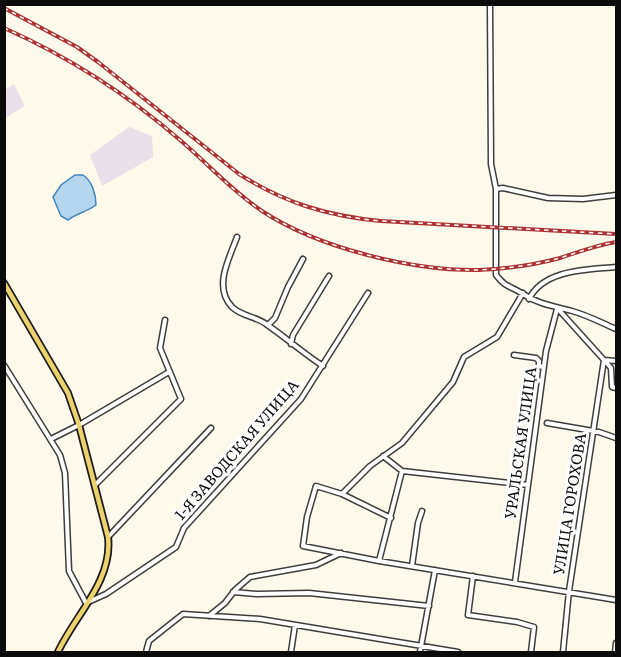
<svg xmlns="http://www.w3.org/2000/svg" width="621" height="657" font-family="Literata,serif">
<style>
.industrial{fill:#e9e0e9}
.water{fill:#b5d6ef;stroke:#4386be;stroke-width:1.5}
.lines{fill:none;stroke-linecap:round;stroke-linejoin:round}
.minor-casing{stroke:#3e3e3e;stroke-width:7}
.major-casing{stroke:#1c1c1c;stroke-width:8}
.minor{stroke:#fff;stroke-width:4}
.major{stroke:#ead36e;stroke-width:4.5}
.rail-casing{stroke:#ab3332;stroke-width:4}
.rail{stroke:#fff;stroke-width:1.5;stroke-dasharray:4.5;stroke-linecap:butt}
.labels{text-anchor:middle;stroke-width:6;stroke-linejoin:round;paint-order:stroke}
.street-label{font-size:15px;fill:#0b0b0b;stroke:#fff}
</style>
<rect width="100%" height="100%" fill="#fdfaeb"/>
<path class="industrial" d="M14,84l11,22 -20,12v-28z
M129,127l23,9 1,21 -51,29 -12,-31z"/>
<path class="water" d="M75,175h8c9,6 13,19 13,30 -9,7 -19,8 -28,15l-7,-4 -8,-19 8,-12z"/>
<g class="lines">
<g class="minor-casing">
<path id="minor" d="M490,4l1,160 5,25v86c10,13 15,11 27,19 15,10 31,12 49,17 15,4 30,12 44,18
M496,189l7,-1 45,10 35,1 33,-4
M237,237c-8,22 -24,50 -5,70 9,9 25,10 34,17 19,13 37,29 57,42
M529,299c15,-30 58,-29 87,-32
M558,309l46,51 12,1
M268,325l7,-7 13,-31 15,-28
M291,344l2,-9 36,-59
M514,355l22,3 3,3v5l4,1
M605,361l6,7 1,19 4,1
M4,365l56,90 5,18 4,98 17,32 20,-9 70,-47 8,-19 117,-129 67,-106
M547,423l52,9 17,6
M51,439l28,-14 90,-53
M383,456l19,15 126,14
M95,485l86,-86 -21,-51 5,-28
M342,494l28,-28 32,-23 51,-61 11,-25 33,-20 26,-44
M391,518l-49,-24 -26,-8 -9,31 -4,29 76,15 237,39
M108,537l103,-109
M379,561l23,-90
M412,566l6,-43 4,-12
M473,576l-5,39 49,7 17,5 -3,25
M515,582l31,-231 11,-42
M233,592l24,2 52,-1 120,13
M209,616l16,-13 10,-13 15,-13 66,-12 25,-12
M146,652l3,-11 34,-27 77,5 198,33
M291,652l4,-27
M420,652l15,-82
M563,652l6,-61 35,-231
M615,652l1,-9"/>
</g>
<g class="major-casing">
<path id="major" d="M4,283l64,110 11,32 29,112c5,44 -33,78 -50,115"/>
</g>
<use href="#minor" class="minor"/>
<use href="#major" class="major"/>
<g class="rail-casing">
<path id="rail" d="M4,8l73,39 21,15 141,112c46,29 88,42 142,47l235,13
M4,28c63,28 124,67 176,112 27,23 52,51 82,71 56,37 150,60 217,59 26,-1 55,-5 81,-12 19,-6 37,-13 56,-16"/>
</g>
<use href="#rail" class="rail"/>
</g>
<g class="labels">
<g class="street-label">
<text transform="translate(521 443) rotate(-82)" y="5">УРАЛЬСКАЯ УЛИЦА</text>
<text transform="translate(237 450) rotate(-49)" y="5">1-Я ЗАВОДСКАЯ УЛИЦА</text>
<text transform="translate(570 504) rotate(-81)" y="5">УЛИЦА ГОРОХОВА</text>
</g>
</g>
<rect width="621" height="657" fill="none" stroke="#0b0b0b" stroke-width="12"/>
</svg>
